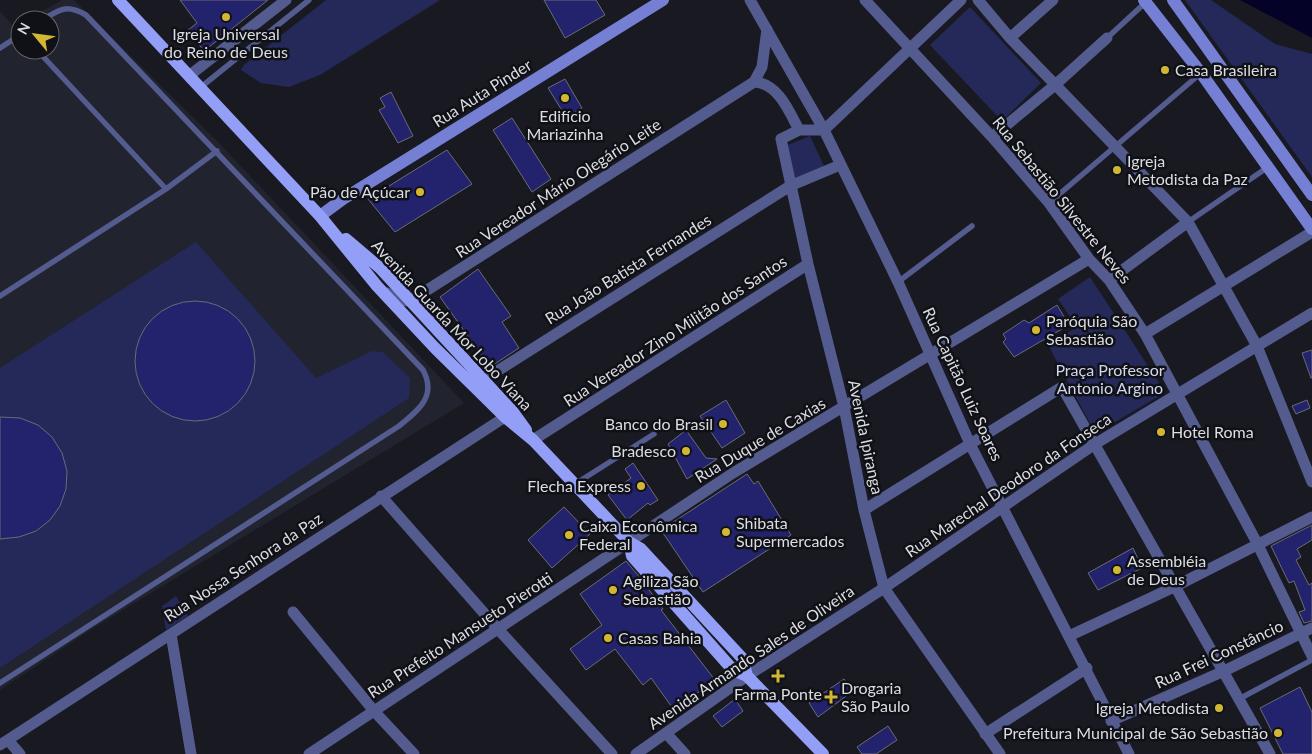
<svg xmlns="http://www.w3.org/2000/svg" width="1312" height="754" font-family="Lato,sans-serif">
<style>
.built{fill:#21232f}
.green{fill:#25295a}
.water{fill:#050227}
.building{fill:#23236d;stroke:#6a6b73}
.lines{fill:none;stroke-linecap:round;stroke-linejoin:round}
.service{stroke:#545b8f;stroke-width:5.5}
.minor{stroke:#545b8f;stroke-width:11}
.secondary{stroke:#7580d4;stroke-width:12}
.primary{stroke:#939ff6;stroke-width:12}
.poi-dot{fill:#d2b735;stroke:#101117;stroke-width:2}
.labels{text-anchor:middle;stroke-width:5;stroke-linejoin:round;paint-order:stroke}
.poi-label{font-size:16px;fill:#dcdde1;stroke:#101117;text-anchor:start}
.street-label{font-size:16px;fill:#dcdde1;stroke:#101117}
.park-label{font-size:16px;fill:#d1d6ec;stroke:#101117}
</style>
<rect width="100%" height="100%" fill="#191a21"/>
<path class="built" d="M62,0h12l146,144 244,259 -372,226 -92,61v-679l14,16 6,-4v27h30v-30h-24z"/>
<path class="green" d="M326,0h114l-120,75 -31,12 -28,-4 -20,-13 3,-5z
M1185,0h26l64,44 37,10v123z
M970,7l71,76 -39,38 -72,-76z
M810,136l14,30 -28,21 -11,-41z
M196,242l120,136 56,-27 11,1 27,26 -1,20 -409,270v-300z
M1090,277l71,109 -2,10 -59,35 -7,-2 -45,-84 26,-16 1,-5 -17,-25z
M176,596l12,20 -22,14 -4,-24z"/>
<path class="water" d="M1240,0h72v38z"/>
<path class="building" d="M180,0h88l-64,51 -16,-21 9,-7z
M544,0h52l9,15 -40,23z
M565,79l17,29 -16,9 -18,-29z
M391,92l22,44 -15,7 -19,-33 6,-3 -5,-9z
M512,118l39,61 -19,13 -39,-62z
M447,150l25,34 -77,48 -27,-33z
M478,269l33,47 -9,6 17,26 -29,19 -50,-70z
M135 361a60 60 0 1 1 120 0a60 60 0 1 1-120 0Z
M1057,305l12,20 -55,32 -11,-15 3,-3 -3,-5 21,-14 5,3z
M1312,350v28h-1l-9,-25z
M726,400l19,33 -23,15 -22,-32z
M1307,400l3,8 -14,6 -4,-8z
M0,417l20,1 18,7 14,12 10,16 5,18 -1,18 -6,17 -10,14 -14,11 -17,6 -19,2z
M686,430l20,28 11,1 -30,20 -19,-35z
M633,463l25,37 -8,5 -2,-2 -21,17 -19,-25 23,-17 -6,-9z
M747,474l7,10 4,-3 33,54 -88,57 -42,-62z
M564,507l26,27 -38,34 -24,-28z
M1312,525v15l-15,9 4,8 -5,3 13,25 3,-2v38l-8,2 -5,-11 6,-2 -11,-29 -5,2 -18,-37z
M1133,548l5,11 8,7 -48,24 -10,-17z
M626,561l15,18 22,30 -2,1 54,70 -41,30 -23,-32 -8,7 -28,-36 -29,21 -16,-21 32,-24 -22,-31z
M844,679l9,12 -35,26 -9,-14z
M1300,687l12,25v42h-29l-23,-46z
M735,699l8,12 -21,16 -9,-11z
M888,726l9,14 -21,14h-14l-5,-7z"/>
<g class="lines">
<path class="service" d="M1107,38l39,-36
M0,48l20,-13
M37,50l129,139
M201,87l108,-87
M1049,203l152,-130
M1188,222l80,-55
M898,282l74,-56
M0,296l166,-107 51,-38
M575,484l79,-50
M0,683l399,-257c20,-16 38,-30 24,-56l-337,-355c-20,-11 -25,-6 -44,5
M1239,699l73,-39"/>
<path class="minor" d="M750,0l74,130 74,152 73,164 158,308
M865,0l127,137 57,66 40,56 20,21 36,54 112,209 55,113
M961,0l-137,130h-25l-18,9 27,125 36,143 20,103 20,78 116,166
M978,0l32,38 178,184 69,124 55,136
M1010,38l43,-38
M190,75l96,-75
M754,82c24,1 35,29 45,48
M992,137l63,-52 52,-47
M1109,280l79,-58
M387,293l10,7 13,1 344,-219 8,-15 5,-38
M1145,334l167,-102
M483,380l307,-194 50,-21
M533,440l275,-176
M381,496l117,133 114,125
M864,510l198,-123 208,367
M293,612l81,99 40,43
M171,634l20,120
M1069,636l105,-49 138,-70
M1111,721l113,-50 88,-43
M666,733l19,21
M985,734l102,-66
M8,740l12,14
M0,745l505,-328
M309,754l424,-281 356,-214
M636,754l111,-78 137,-88 211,-144 217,-131"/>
<path class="secondary" d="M1144,0l57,73 111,156
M1173,0l139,195
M320,216l23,-17 320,-199"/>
<path class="primary" d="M118,0l202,216 57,70 58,62 70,69 28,23 96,102 12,7 102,110 4,17
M346,239l34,29 133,144 13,18
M629,542l3,14 101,114 14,6 76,78"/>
</g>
<g class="poi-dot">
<circle cx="226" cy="17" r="5"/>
<circle cx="1165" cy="70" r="5"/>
<circle cx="565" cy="98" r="5"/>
<circle cx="1117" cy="170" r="5"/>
<circle cx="420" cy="192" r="5"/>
<circle cx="1036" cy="330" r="5"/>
<circle cx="723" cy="424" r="5"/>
<circle cx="1161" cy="432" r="5"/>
<circle cx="686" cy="451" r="5"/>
<circle cx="641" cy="486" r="5"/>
<circle cx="726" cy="532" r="5"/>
<circle cx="569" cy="535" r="5"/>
<circle cx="1117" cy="570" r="5"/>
<circle cx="613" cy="590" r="5"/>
<circle cx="608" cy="638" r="5"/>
<path d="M775.5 668.5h5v5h5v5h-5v5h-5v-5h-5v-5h5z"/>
<path d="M828.5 689.5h5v5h5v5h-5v5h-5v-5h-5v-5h5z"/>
<circle cx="1219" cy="708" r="5"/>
<circle cx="1278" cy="733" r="5"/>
</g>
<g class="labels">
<g class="poi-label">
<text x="226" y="40" text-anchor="middle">Igreja Universal<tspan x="226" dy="18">do Reino de Deus</tspan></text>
<text x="1175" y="76">Casa Brasileira</text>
<text x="565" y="122" text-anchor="middle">Edifício<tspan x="565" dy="18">Mariazinha</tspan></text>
<text x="1127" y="167">Igreja<tspan x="1127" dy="18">Metodista da Paz</tspan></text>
<text x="410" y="198" text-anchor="end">Pão de Açúcar</text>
<text x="1046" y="327">Paróquia São<tspan x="1046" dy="18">Sebastião</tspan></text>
<text x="713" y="430" text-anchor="end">Banco do Brasil</text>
<text x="1171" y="438">Hotel Roma</text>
<text x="676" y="457" text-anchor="end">Bradesco</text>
<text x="631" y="492" text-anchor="end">Flecha Express</text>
<text x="736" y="529">Shibata<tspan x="736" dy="18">Supermercados</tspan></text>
<text x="579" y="532">Caixa Econômica<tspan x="579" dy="18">Federal</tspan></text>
<text x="1127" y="567">Assembléia<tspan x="1127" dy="18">de Deus</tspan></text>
<text x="623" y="587">Agiliza São<tspan x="623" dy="18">Sebastião</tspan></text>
<text x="618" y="644">Casas Bahia</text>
<text x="841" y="694">Drogaria<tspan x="841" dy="18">São Paulo</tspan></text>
<text x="778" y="700" text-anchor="middle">Farma Ponte</text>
<text x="1209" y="714" text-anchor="end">Igreja Metodista</text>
<text x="1268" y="739" text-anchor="end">Prefeitura Municipal de São Sebastião</text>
</g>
<g class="street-label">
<text transform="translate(482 93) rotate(-32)" y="6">Rua Auta Pinder</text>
<text transform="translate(558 188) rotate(-33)" y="6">Rua Vereador Mário Olegário Leite</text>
<text transform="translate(1062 200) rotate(51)" y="6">Rua Sebastião Silvestre Neves</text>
<text transform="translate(628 269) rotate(-32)" y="6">Rua João Batista Fernandes</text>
<text transform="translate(452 325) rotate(47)" y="6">Avenida Guarda Mor Lobo Viana</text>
<text transform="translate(675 331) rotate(-33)" y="6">Rua Vereador Zino Militão dos Santos</text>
<text transform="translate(963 384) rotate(65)" y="6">Rua Capitão Luiz Soares</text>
<text transform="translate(866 437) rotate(78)" y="6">Avenida Ipiranga</text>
<text transform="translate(760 440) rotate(-31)" y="6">Rua Duque de Caxias</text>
<text transform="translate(1008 485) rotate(-34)" y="6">Rua Marechal Deodoro da Fonseca</text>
<text transform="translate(243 567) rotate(-33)" y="6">Rua Nossa Senhora da Paz</text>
<text transform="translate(460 635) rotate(-33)" y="6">Rua Prefeito Mansueto Pierotti</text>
<text transform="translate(1219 654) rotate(-25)" y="6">Rua Frei Constâncio</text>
<text transform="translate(751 657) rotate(-34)" y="6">Avenida Armando Sales de Oliveira</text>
</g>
<g class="park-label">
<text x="1110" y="376">Praça Professor<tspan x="1110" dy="18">Antonio Argino</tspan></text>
</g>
</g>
<g transform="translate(35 35) rotate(299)"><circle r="24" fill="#101117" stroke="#626368"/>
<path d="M0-4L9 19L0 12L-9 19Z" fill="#d2b735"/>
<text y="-8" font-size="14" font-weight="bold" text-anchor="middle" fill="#dcdde1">N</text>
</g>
</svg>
